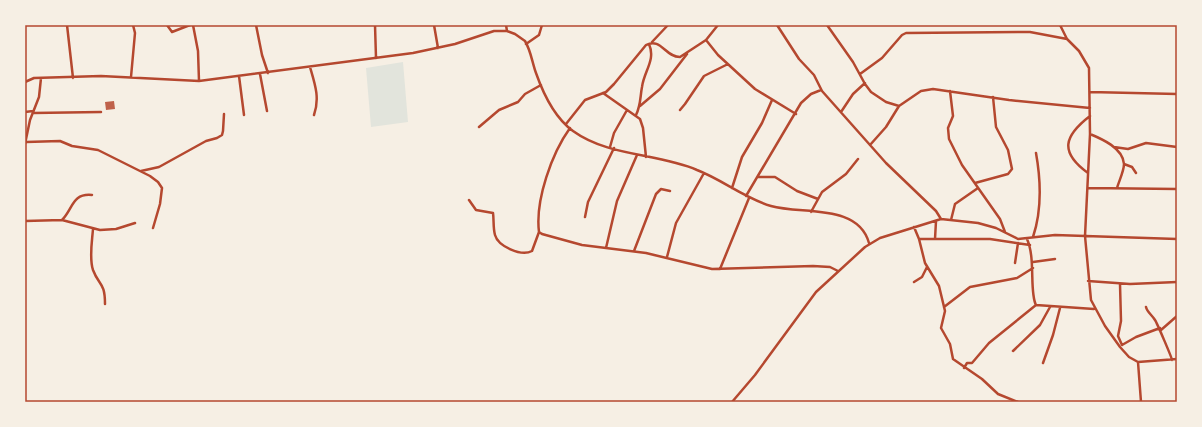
<svg xmlns="http://www.w3.org/2000/svg" width="1202" height="427" font-family="Poppins,sans-serif">
<style>
.green{fill:#e2e4dc}
.building{fill:#bf614a}
.lines{fill:none;stroke-linecap:round;stroke-linejoin:round}
.minor{stroke:#b5482f;stroke-width:2.5}
.neatline{fill:none;stroke:#b5482f;stroke-width:1.5}
</style>
<rect width="100%" height="100%" fill="#f6efe4"/>
<path class="green" d="M403,62l5,60 -37,5 -5,-59z"/>
<path class="building" d="M114,101l1,8 -9,1 -1,-8z"/>
<g class="lines">
<path class="minor" d="M67,25l6,53
M167,25l5,7 18,-7
M193,25l5,26 1,30
M256,25l6,30 6,18
M375,25l1,33
M434,25l4,23
M506,25l1,6
M777,25l22,34 15,16 8,16 64,72 50,48 5,8
M827,25l26,37 12,22 6,8 15,10 13,4 22,-15 12,-2 76,11 81,8
M1060,25l7,14 12,12 10,17 1,66 -5,102 6,64 14,26 15,21 9,10 9,5 39,-3
M706,40l12,15 37,34 41,25
M652,42l16,-17
M526,44l13,-9 3,-10
M310,67c5,17 10,31 4,48
M260,74l7,37
M860,74l22,-16 20,-23 4,-2 124,-1 37,7
M239,76l5,39
M131,77l4,-44 -2,-8
M25,82l9,-4 67,-2 98,5 214,-28 42,-9 39,-13h13l8,3 10,7c6,10 7,21 11,32 7,20 19,45 37,58 36,26 85,22 124,39 26,10 47,28 74,36 31,9 87,-3 98,37
M950,91l3,25 -5,12 1,11 13,26 38,54 5,13
M1090,92l87,2
M603,93l37,26 3,9 3,29
M640,106l20,-17 27,-35
M680,110l5,-6 19,-28 24,-12
M25,112l8,-1
M841,112l12,-18 12,-11
M33,113l68,-1
M636,115c5,-10 4,-18 6,-28 2,-16 14,-27 7,-43
M566,124l19,-24 21,-8 8,-8 32,-39c15,-8 19,12 34,12l26,-17 12,-15
M479,127l20,-17 19,-8 7,-8 16,-9
M570,128c-18,25 -35,72 -31,104l3,2 40,11 64,8 66,16 101,-3 17,1 8,4
M1090,134c12,5 33,14 34,30 0,7 -5,17 -7,24
M26,142l34,-1 12,5 26,4 52,26 8,6 4,6 -2,16 -7,24
M25,144l5,-24 9,-23 2,-19
M870,145l16,-18 13,-21
M610,147l4,-14 13,-23
M1114,147l14,2 18,-6 31,4
M1124,164l8,3 4,6
M141,171l18,-4 47,-26 11,-3 5,-3 1,-4 1,-17
M1088,173c-29,-21 -24,-37 2,-57
M758,177h17l22,14 21,8
M975,183l33,-9 4,-5 -4,-19 -12,-23 -3,-30
M732,188l10,-31 20,-34 10,-23
M1088,188l89,1
M746,196l55,-93 10,-9 10,-4
M469,200l7,10 17,3c1,7 0,15 2,22 3,11 26,22 37,16l7,-19
M811,212l11,-20 24,-18 12,-15
M585,217l3,-15 26,-54
M62,220c11,-11 10,-27 30,-25
M951,220l4,-16 23,-16
M25,221l37,-1 38,10 16,-1 19,-6
M914,227l5,12 6,24 14,23 6,25 -4,17 9,16 3,15 29,20 16,15 20,8
M93,229c-1,13 -4,29 0,41 6,16 12,12 12,34
M1033,237c9,-27 8,-56 3,-84
M919,239h71l40,6
M935,239l1,-18
M1027,239c9,20 2,53 9,66l58,4
M606,248l11,-47 20,-46
M634,251l22,-57 5,-5 9,2
M667,257l9,-34 28,-50
M1033,262l22,-3
M1015,263l3,-20
M720,269l29,-71
M1088,281l42,3 47,-2
M914,282l8,-5 5,-10
M1120,284l1,37 -3,15 4,9
M944,307l26,-20 47,-9 16,-10
M1146,307c1,5 6,8 9,13 2,3 17,38 17,40
M1161,330l16,-14
M1122,345l14,-8 24,-9
M1013,351l27,-26 10,-18
M1138,362l3,40
M1043,363l10,-28 7,-27
M964,368l3,-5h5l17,-20 47,-38
M732,402l23,-27 61,-83 49,-45 15,-9 61,-19 37,4 18,5 22,11 37,-4 122,4"/>
</g>
<rect width="1202" height="427" fill="none" stroke="#f6efe4" stroke-width="52"/>
<rect x="26" y="26" width="1150" height="375" class="neatline"/>
</svg>
